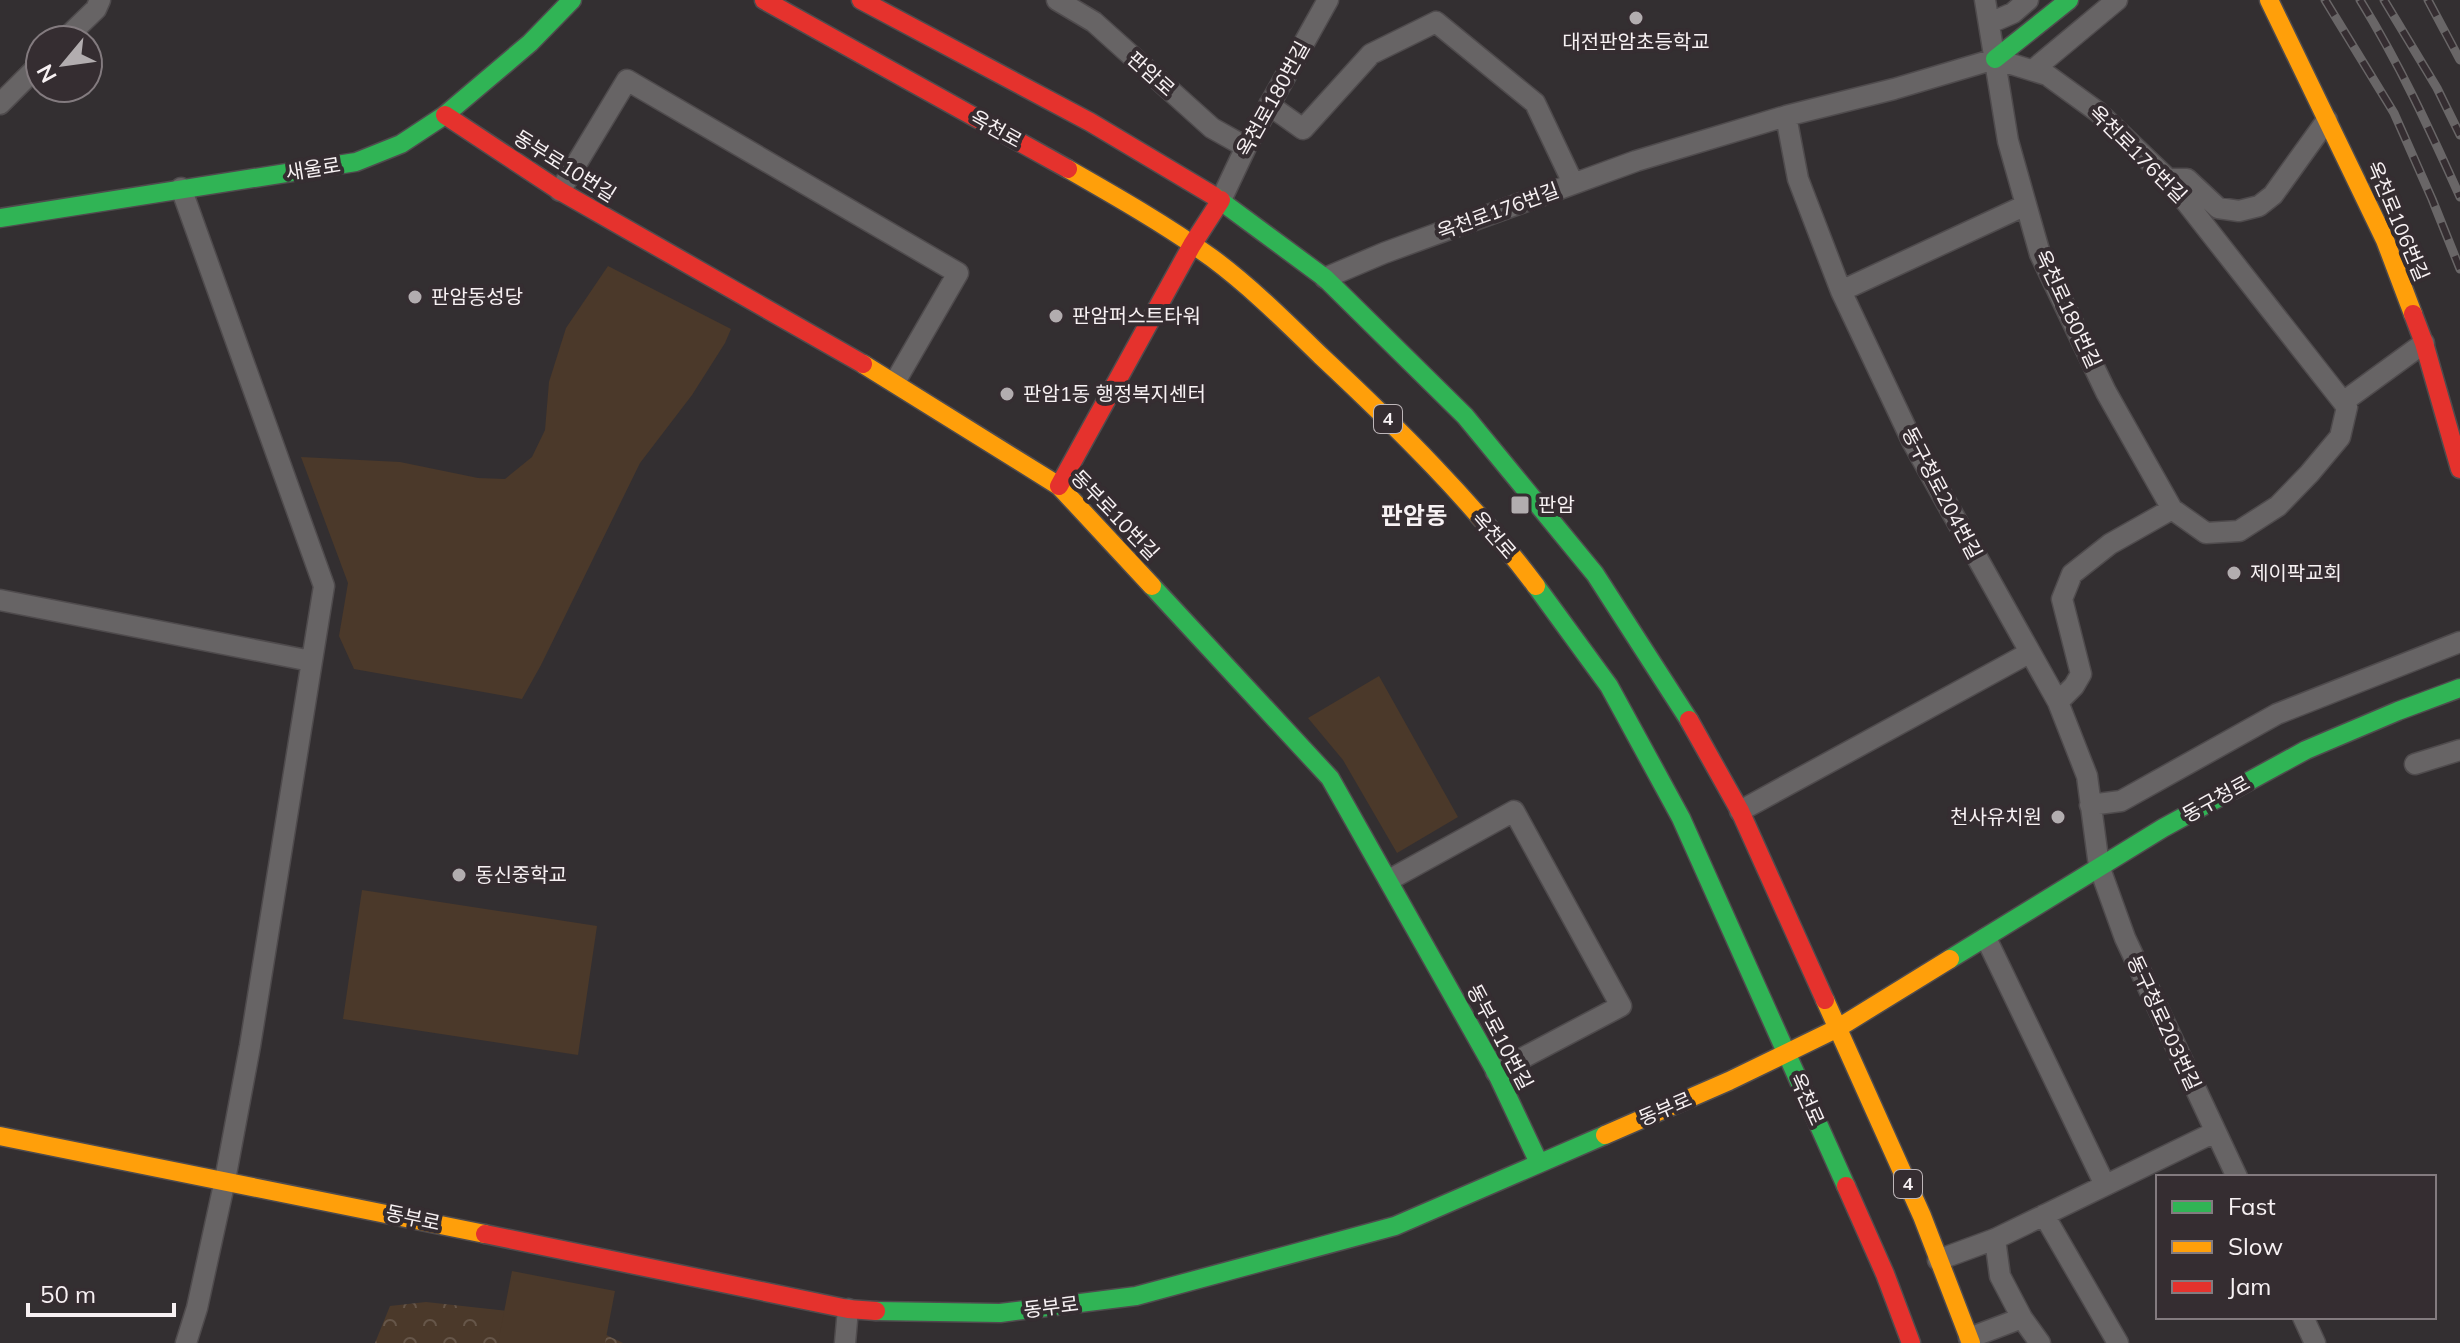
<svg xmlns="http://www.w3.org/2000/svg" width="2460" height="1343" font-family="Mulish,'Noto Sans KR',sans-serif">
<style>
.forest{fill:url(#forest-crowns)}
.park{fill:#4b392a}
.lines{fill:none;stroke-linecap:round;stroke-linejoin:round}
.street-casing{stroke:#4f4b4d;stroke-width:23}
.fast-casing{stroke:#4f4b4d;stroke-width:21}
.slow-casing{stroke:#4f4b4d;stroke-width:21}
.jam-casing{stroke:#4f4b4d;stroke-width:21}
.street{stroke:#676465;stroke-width:20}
.fast{stroke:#30b455;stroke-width:18}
.slow{stroke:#ff9f0a;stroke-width:18}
.jam{stroke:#e5322d;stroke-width:18}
.rail-casing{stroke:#696667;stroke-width:9}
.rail{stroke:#352d31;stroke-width:6;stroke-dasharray:18;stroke-linecap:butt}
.poi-dot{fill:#b2adaf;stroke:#352d31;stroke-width:3}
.labels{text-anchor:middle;stroke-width:8;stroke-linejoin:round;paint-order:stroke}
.shield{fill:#352d31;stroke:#bdb6b9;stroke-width:2}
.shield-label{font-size:18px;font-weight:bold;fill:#f7f1f3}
.poi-label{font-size:20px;fill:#f7f1f3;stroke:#352d31;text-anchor:start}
.street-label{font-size:20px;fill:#f7f1f3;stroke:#352d31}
.quarter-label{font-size:24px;font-weight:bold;fill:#f7f1f3;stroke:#352d31}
</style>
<defs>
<pattern id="forest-crowns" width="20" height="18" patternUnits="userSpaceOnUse" patternTransform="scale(2)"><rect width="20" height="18" fill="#4b392a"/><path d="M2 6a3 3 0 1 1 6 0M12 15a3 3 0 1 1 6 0" fill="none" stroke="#665649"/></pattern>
</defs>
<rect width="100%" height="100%" fill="#332f31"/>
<path class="forest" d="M426,1302l145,16 52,25h-248l15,-37z"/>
<path class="park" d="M608,266l123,63 -6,14 -33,52 -52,68 -99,202 -19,34 -168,-30 -15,-33 9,-53 -47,-126 99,5 78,16 27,1 27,-22 13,-27 4,-48 17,-54z
M1379,676l79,141 -61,36 -54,-93 -35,-42z
M362,890l235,36 -19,129 -235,-36z
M512,1271l103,20 -10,52h-107z"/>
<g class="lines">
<g class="street-casing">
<path id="street" d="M1057,0l37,22 118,106 34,19
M1990,23l23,-10 15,-13
M64,40l32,-31 4,-9
M2033,70l84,-70
M0,104l40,-40
M1269,105l34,24 68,-75 65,-32 99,81 38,80
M1786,116l12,63 43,112 72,152 145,259 29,74 12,90 26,72 112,239
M2168,179h19l31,29 21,3 20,-5 14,-11 54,-75
M181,188l143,398 -74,460 -25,134 -28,128 -11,35
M560,191l67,-111 331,193 -63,109
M1221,200l25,-53 82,-147
M1325,278l59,-25 252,-92 150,-45 108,-27 101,-30 52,16 51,37 70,67 179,228 -7,30 -31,37 -31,32 -39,25 -33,2 -34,-24 -66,-117 -66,-138 -32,-113 -23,-141
M1841,291l185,-86
M2343,402l81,-59
M0,600l311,61
M2058,702l16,-16 7,-12 -19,-75 10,-25 38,-30 62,-35
M2415,764l45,-14
M2090,805l31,-4 156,-87 183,-72
M1740,811l289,-158
M1389,880l125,-69 107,195 -125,66
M1986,938l119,247
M2044,1215l74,128
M1995,1239l5,37 22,42 18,25
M1938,1260l57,-21 220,-107
M2303,1317l12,26
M1969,1338l53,-20
M845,1343l3,-34"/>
</g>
<g class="fast-casing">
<path id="fast" d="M1995,59l74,-59
M1214,196l111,82 140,138 130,158 94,146
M0,218l356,-56 45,-18 44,-29 85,-72 42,-43
M1152,586l178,192 166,294 43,91
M1536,586l73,100 72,132 165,368
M1950,959l213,-131 143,-78 92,-39 62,-23
M876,1311l124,2 136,-17 259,-70 210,-91"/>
</g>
<g class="slow-casing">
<path id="slow" d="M2269,0l116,240 28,74
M1068,169c49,28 98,56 144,89 39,29 74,64 109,98 76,71 152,146 215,230
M863,364l196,122 93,100
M1825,1000l97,216 49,127
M1605,1135l124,-54 109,-53 112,-69
M0,1136l485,98"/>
</g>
<g class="jam-casing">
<path id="jam" d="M764,0l304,169
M861,0l229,122 124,74
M445,115l115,76 303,173
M2413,314l11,29 36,126
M1059,486l133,-241 29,-45
M1689,720l51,91 85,189
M1846,1186l39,88 26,69
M485,1234l363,75 28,2"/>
</g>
<use href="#street" class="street"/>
<use href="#fast" class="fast"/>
<use href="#slow" class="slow"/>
<use href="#jam" class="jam"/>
<g class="rail-casing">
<path id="rail" d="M2325,0l69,113 38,86 28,70
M2360,0c39,63 70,130 100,197
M2384,0l53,88 23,47
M2428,0l32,60"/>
</g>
<use href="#rail" class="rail"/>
</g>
<g class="poi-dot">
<circle cx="1636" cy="18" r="8"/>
<circle cx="415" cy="297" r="8"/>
<circle cx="1056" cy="316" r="8"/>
<circle cx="1007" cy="394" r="8"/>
<rect x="1510" y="495" width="20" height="20" rx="4"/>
<circle cx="2234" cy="573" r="8"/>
<circle cx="2058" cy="817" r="8"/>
<circle cx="459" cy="875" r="8"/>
</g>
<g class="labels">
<g class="shield">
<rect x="1374" y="405" width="28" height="28" rx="6"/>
<rect x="1894" y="1170" width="28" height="28" rx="6"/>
</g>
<g class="shield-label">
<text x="1388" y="425">4</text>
<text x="1908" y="1190">4</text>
</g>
<g class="poi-label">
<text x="1636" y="49" text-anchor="middle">대전판암초등학교</text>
<text x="431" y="304">판암동성당</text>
<text x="1072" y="323">판암퍼스트타워</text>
<text x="1023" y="401">판암1동 행정복지센터</text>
<text x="1538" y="512">판암</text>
<text x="2250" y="580">제이팍교회</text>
<text x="2042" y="824" text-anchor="end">천사유치원</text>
<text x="475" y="882">동신중학교</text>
</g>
<g class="street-label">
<text transform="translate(1151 74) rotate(42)" y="7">판암로</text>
<text transform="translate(1273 99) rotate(-61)" y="7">옥천로180번길</text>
<text transform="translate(996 129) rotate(29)" y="7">옥천로</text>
<text transform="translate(2138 154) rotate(45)" y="7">옥천로176번길</text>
<text transform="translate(565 166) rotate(32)" y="7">동부로10번길</text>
<text transform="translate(313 169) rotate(-9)" y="7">새울로</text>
<text transform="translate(1498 211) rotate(-20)" y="7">옥천로176번길</text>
<text transform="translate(2398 221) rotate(67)" y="7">옥천로106번길</text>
<text transform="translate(2068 309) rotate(65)" y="7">옥천로180번길</text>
<text transform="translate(1942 493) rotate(62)" y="7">동구청로204번길</text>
<text transform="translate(1115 515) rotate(46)" y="7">동부로10번길</text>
<text transform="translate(1494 535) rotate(49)" y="7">옥천로</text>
<text transform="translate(2216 799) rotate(-29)" y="7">동구청로</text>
<text transform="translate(2164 1023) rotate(65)" y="7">동구청로203번길</text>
<text transform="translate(1500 1037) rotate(62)" y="7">동부로10번길</text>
<text transform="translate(1807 1099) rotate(66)" y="7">옥천로</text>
<text transform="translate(1665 1109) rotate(-23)" y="7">동부로</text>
<text transform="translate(413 1218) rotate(12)" y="7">동부로</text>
<text transform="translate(1051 1307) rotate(-7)" y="7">동부로</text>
</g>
<g class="quarter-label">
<text x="1414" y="524">판암동</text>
</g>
</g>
<rect x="2156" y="1175" width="280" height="144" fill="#352d31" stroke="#837b7f" stroke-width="2"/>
<rect x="2172" y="1201" width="40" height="12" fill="#30b455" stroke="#837b7f" stroke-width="2"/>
<text x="2228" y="1215" font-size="24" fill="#f7f1f3">Fast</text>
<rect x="2172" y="1241" width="40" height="12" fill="#ff9f0a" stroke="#837b7f" stroke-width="2"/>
<text x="2228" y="1255" font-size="24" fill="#f7f1f3">Slow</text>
<rect x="2172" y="1281" width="40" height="12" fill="#e5322d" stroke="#837b7f" stroke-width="2"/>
<text x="2228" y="1295" font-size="24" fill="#f7f1f3">Jam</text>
<g transform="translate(64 64) rotate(241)"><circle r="38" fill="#352d31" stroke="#837b7f" stroke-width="2"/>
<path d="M0-6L14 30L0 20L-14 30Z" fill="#b2adaf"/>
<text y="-12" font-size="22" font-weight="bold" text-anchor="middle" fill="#f7f1f3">N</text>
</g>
<path d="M28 1303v12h146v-12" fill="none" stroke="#f7f1f3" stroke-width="4"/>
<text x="40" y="1303" font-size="24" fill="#f7f1f3" stroke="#352d31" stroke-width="6" paint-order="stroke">50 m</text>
</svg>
